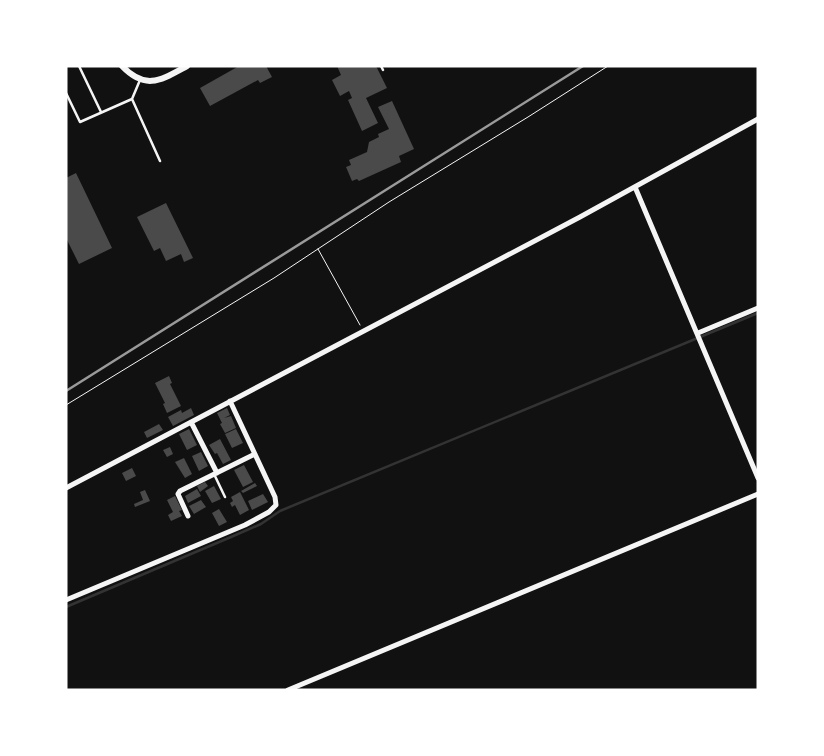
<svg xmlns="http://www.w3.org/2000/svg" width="824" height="756" font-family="'Alegreya Sans',sans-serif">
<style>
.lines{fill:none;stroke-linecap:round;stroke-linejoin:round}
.stream{stroke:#333;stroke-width:2.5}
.building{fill:#4a4a4a}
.path{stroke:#f5f5f5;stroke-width:1}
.service{stroke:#f5f5f5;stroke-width:2.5}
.minor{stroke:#f5f5f5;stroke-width:5}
.tertiary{stroke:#f5f5f5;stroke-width:6}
.rail{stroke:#9a9a9a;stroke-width:2.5}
</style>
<rect width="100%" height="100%" fill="#111"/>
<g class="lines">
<path class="stream" d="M66,607l165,-70 30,-13 19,-13 478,-198"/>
</g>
<path class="building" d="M239,66h27l6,11 -12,6 -2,-3 -48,26 -10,-18z
M337,66h39l11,22 -21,10 12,25 -16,8 -14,-31 4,-2 -3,-7 -9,5 -8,-16 9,-5z
M392,101l22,48 -15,7 2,6 -42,19 -2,-2 -5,2 -6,-14 5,-2 -2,-5 18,-8 2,-10 10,-5 -1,-3 11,-5 -11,-22z
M76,173l36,75 -33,16 -13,-26v-60z
M166,203l27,55 -9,4 -3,-8 -15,7 -6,-13 -6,3 -17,-34z
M169,376l3,7 -2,1 11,22 -14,7 -4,-9 2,-1 -10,-20z
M191,408l3,7 -21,11 -5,-9 13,-7 1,3z
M227,408l3,7 -6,3 7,-2 5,12 -11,5 -5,-9 2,-1 -5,-10z
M159,424l4,6 -16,8 -3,-6z
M189,429l8,16 -10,5 -8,-16z
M236,429l7,14 -11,5 -7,-14z
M220,439l11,21 -8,4 -6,-11 -2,1 -6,-9z
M170,447l3,7 -6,3 -4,-7z
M201,452l7,14 -9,5 -7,-15z
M184,458l8,16 -7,4 -10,-16z
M244,465l9,17 -10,5 -9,-17z
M132,468l4,8 -10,5 -4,-8z
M205,482l3,4 -8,6 -3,-6z
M255,483l2,3 -14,7 -2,-2z
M214,486l7,13 -9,4 -7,-12z
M197,489l4,7 -13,7 -3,-7z
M145,490l5,11 -15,6 -1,-3 9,-4 -3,-8z
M240,492l9,18 -9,5 -5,-10 -3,2 -2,-4 3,-2 -2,-4z
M263,494l5,8 -16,8 -4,-9z
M175,496l7,14 -3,1 3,5 -11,5 -3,-6 5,-3 -6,-12z
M201,500l5,7 -12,7 -5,-8z
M219,509l8,13 -8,4 -7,-13z"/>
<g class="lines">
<path class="path" d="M318,249l42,76
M66,405l208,-127 115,-76 139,-85 80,-51"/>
<path class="service" d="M79,66l22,46
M381,66l2,4
M66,93l14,29 52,-23 8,-19
M132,99l28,62
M214,474l11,23"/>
<path class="minor" d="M635,187l123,291
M698,333l60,-25
M191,422l26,51
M66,488l514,-271 178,-98
M188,516l-10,-22 2,-3 75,-37
M66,600l179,-75 24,-13 7,-7 -1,-8 -45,-96
M288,690l470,-196"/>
<path class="tertiary" d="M122,66c24,25 39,14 65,0"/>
<path class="rail" d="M66,391l517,-325"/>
</g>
<rect width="824" height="756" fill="none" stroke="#ffffff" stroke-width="135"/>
</svg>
